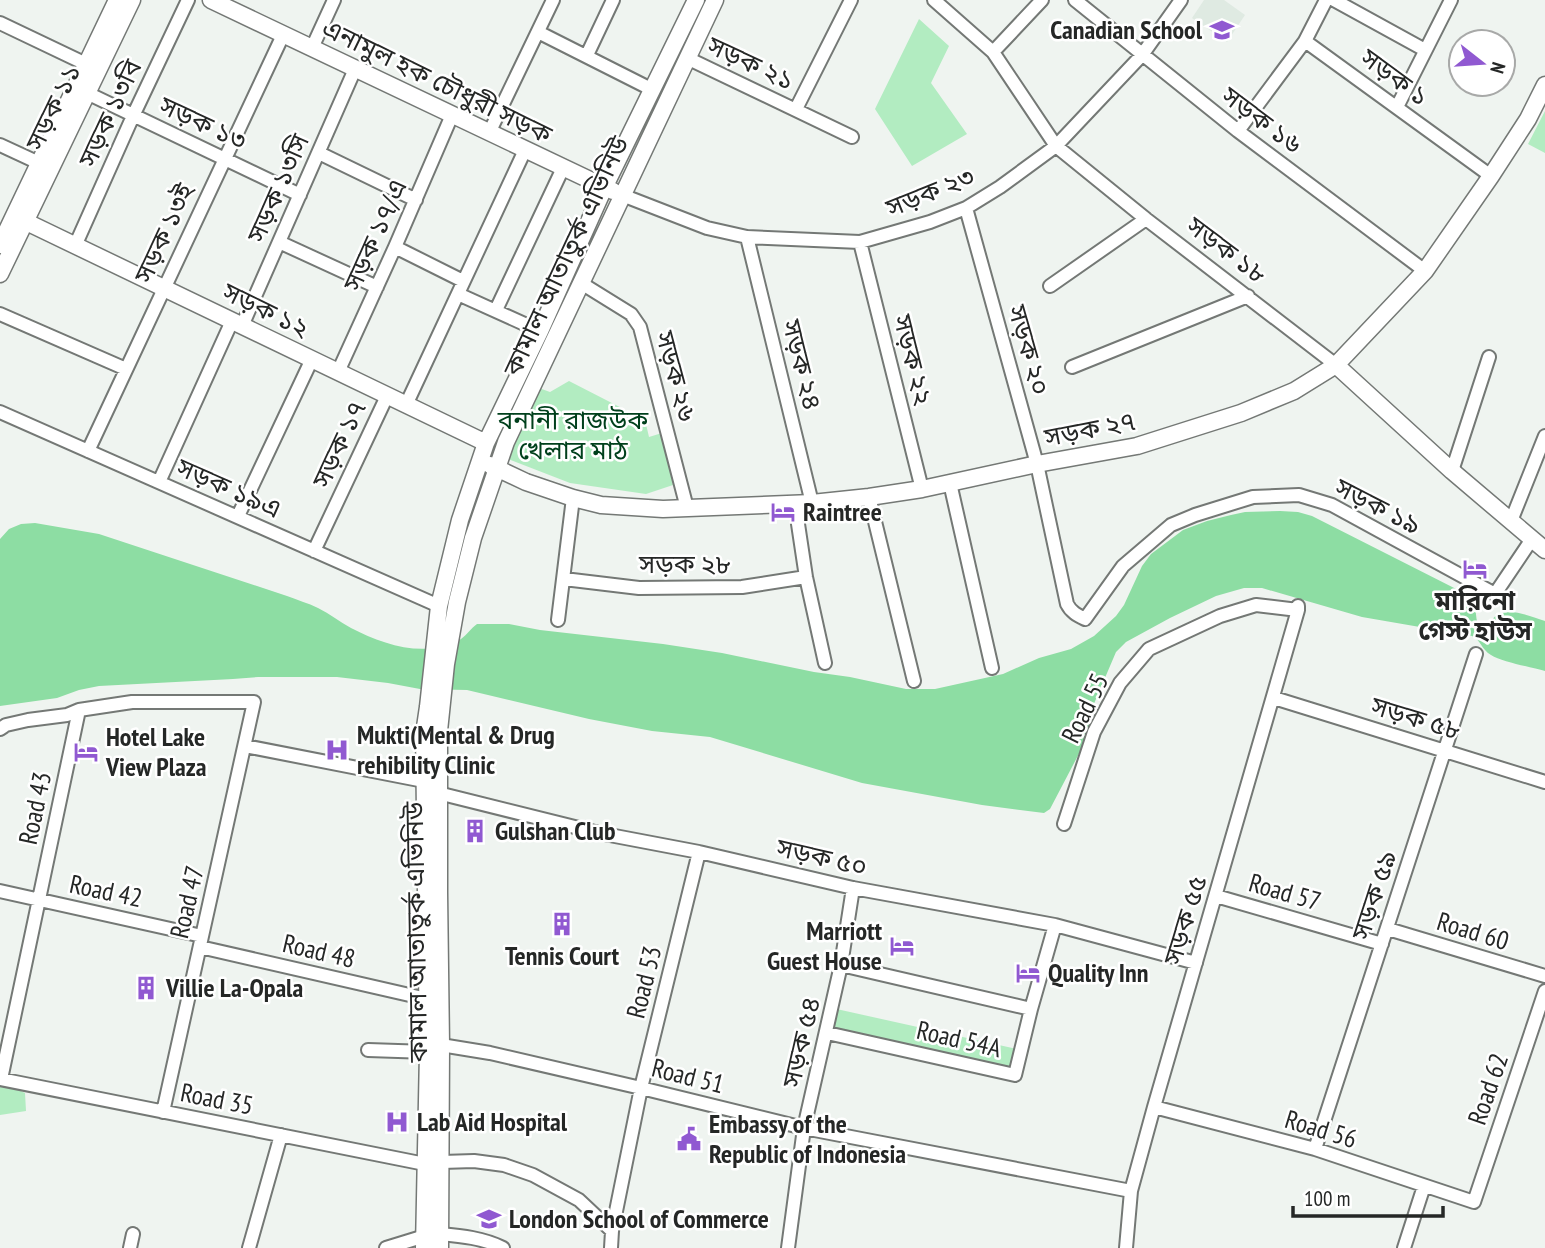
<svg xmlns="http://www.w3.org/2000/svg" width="1545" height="1248" font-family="'PT Sans Narrow','Noto Sans Bengali',sans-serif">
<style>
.built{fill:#dfeae2}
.green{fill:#b2ecc1}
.water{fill:#8ddda3}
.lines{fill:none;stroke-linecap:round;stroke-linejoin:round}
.street-casing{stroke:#747875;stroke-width:16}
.secondary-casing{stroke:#747875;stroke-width:19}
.street{stroke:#fff;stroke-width:12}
.secondary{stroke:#fff;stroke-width:16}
.labels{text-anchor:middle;stroke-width:5;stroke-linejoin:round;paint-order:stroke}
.poi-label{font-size:26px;font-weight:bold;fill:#252726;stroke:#fff;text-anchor:start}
.street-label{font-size:26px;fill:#252726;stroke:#fff}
.park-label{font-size:26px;fill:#00401c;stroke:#fff}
</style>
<rect width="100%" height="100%" fill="#eff4f0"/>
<path class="built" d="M1204,0h20l21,15 -18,27 -35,-24z"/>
<path class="green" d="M919,19l30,27 -18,37 36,51 -55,32 -37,-57z
M1545,111v42l-17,-9z
M569,381l76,39 4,17 13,-4 11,52 -27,9 -76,-11 -62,-24 31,-71 11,4z
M832,1008l189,42 -6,25 -188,-42z
M0,1086l15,2 10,5 1,18 -26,4z"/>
<path class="water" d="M1280,511l18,1 14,4 154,78c15,11 6,24 15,35l6,1c3,-6 5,-12 10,-15 14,-8 35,2 48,6v50c-14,-4 -43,-9 -54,-16 -10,-6 -10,-15 -19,-19l-110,-19 -100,-29h-18l-28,8 -46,22 -44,24 -10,10 -23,54 -5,27 -5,13 -33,63 -6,4 -62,-8 -120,-22 -152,-46 -58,-6 -63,-12 -122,-29 -47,-1 -32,-6 -51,-6h-79l-25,2 -134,7 -20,4 -22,8 -57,8v-167l9,-10 12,-5 14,-1 64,11 188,62c10,4 21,7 31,12 12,6 22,14 33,20 33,17 75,31 110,11 6,-4 10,-11 16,-15h32l31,6 123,14 59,9 92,19 36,5 56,12h29l68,-15 36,-16 32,-9 23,-13 22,-20 8,-11 18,-39 9,-12 32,-24 24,-9 24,-6 14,-3z"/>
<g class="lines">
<g class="street-casing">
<path id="street" d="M934,0l59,52 63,94 90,73 190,146
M1075,0l163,131 187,140
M1334,0l91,50
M0,23l86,41
M538,32l115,58
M1305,41l186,135
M312,48l22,-48
M993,52l49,-52
M587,55l26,-55
M687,58l165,79
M87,93l213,102
M1397,107l54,-107
M796,109l55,-109
M1238,131l67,-90 21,-41
M489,133l64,-133
M0,145l39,18
M319,153l97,47
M622,195l85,33 40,9 113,5 70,-20 36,-14 34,-21 56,-41 86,-91 39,-55
M966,208l71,256 30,140c4,8 10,11 18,15l38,-53 48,-41 24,-10 58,-18 46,-2 33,10 163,89 37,-55
M747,237l65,266
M279,242l98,45
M860,242l62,247
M75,246l58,-130 55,-116
M395,247l68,34
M581,283l50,31 9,13 47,181
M1050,286l96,-67
M458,294l82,37
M496,310l67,-142
M0,314l126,55
M242,326l113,-257
M1072,367l176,-71
M338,372l57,-125 57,-132
M406,405l119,-255
M0,412l439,194
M88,451l195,-416
M1452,471l37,-114
M159,482l73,-161
M950,483l42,185
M869,497l45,184
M795,504l11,73 19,86
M238,516l74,-157
M1511,521l34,-85
M314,551l73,-155
M564,579l75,9 103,-1 64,-10
M558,620l15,-122
M1274,698l271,84
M0,729l6,-4 22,-5 39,-5 12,-5 53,-8h122l-91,410
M245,746l179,35
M438,793l161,40 100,19 154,36 202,37 141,38
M1064,824l30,-92 26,-49 29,-34 71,-33 36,-11 42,5
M0,891l202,45
M1216,896l166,48
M1388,929l157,47
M200,947l227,52
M841,965l190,44
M827,1033l188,42 16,-66 24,-84
M441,1045l49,8 151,35 163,40 327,63
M368,1050l60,2
M0,1079l425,85
M1,1079l78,-369
M1154,1107l161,42 159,53 71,-211
M1315,1149l161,-495
M442,1162l32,-1 30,4 29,10 46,25 33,31
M440,1234c22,2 43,4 63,14
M130,1248l3,-14
M249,1248l32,-113
M386,1248l39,-12
M611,1248l1,-17 29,-143 58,-236
M788,1248l16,-120 37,-163 12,-77
M1126,1248l5,-57 23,-84 144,-497v-4
M1404,1248l20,-62"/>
</g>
<g class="secondary-casing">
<path id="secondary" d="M211,0l402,191
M14,216l472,227
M0,245l117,-245
M0,274l132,-274
M1336,365l116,106 93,79
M490,465l36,17 47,16 28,7 62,4 149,-6 57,-6 53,-8 115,-25 100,-18 104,-33 53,-22 42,-26 89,-94 66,-95 37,-57 17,-34
M424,1248l4,-196 -4,-318 4,-27 11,-101 21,-86 26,-77 54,-112 64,-143 92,-188
M440,1248l1,-203 -2,-153v-161l7,-67 11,-62 16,-64 33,-96 209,-442"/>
</g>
<use href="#street" class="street"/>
<use href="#secondary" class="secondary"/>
</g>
<defs>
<g id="school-bare" transform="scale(1.89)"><path d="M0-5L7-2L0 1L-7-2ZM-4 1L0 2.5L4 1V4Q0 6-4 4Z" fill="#9059d1" stroke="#fff" stroke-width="2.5" paint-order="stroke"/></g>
<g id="hotel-bare" transform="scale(1.89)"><path d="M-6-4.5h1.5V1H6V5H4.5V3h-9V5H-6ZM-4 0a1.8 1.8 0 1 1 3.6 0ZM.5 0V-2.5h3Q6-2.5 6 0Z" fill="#9059d1" stroke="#fff" stroke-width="2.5" paint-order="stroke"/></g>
<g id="hospital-bare" transform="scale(1.89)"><path d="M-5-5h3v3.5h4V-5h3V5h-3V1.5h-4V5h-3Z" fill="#9059d1" stroke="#fff" stroke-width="2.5" paint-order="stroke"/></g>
<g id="building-bare" transform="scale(1.89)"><path d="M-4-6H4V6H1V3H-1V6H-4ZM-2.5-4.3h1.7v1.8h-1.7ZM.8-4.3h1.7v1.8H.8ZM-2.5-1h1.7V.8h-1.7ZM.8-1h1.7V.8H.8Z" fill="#9059d1" stroke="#fff" stroke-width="2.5" paint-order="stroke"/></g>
<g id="civic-bare" transform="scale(1.89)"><path d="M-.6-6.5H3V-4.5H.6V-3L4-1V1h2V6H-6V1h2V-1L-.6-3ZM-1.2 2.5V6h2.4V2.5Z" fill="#9059d1" stroke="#fff" stroke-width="2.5" paint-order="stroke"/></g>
<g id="university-bare" transform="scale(1.89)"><path d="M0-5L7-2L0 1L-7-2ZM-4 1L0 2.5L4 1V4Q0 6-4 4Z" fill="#9059d1" stroke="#fff" stroke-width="2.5" paint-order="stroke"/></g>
</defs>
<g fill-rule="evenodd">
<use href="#school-bare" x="1222" y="30"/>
<use href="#hotel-bare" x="783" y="512"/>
<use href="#hotel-bare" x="1475" y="569"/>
<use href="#hospital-bare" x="337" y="750"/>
<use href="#hotel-bare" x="86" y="752"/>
<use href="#building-bare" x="475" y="831"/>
<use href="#building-bare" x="562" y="924"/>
<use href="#hotel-bare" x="902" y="946"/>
<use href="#hotel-bare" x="1028" y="973"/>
<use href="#building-bare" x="146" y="988"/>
<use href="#hospital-bare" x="397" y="1122"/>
<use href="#civic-bare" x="689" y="1139"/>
<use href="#university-bare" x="489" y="1219"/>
</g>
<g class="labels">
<g class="poi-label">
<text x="1202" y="39" text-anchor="end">Canadian School</text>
<text x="803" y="521">Raintree</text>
<text x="1475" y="610" text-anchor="middle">মারিনো<tspan x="1475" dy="30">গেস্ট হাউস</tspan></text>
<text x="357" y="744">Mukti(Mental &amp; Drug<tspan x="357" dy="30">rehibility Clinic</tspan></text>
<text x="106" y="746">Hotel Lake<tspan x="106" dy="30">View Plaza</tspan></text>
<text x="495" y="840">Gulshan Club</text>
<text x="882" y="940" text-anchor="end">Marriott<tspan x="882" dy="30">Guest House</tspan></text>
<text x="562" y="965" text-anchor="middle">Tennis Court</text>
<text x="1048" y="982">Quality Inn</text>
<text x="166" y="997">Villie La-Opala</text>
<text x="417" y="1131">Lab Aid Hospital</text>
<text x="709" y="1133">Embassy of the<tspan x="709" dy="30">Republic of Indonesia</tspan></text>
<text x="509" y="1228">London School of Commerce</text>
</g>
<g class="street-label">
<text transform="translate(751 63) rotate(25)" y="9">সড়ক ২১</text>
<text transform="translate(1395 77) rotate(36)" y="9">সড়ক ১</text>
<text transform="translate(437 81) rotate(26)" y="9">এনামুল হক চৌধুরী সড়ক</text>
<text transform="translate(53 107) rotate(-64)" y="9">সড়ক ১১</text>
<text transform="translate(110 113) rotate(-65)" y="9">সড়ক ১৩বি</text>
<text transform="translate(1262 120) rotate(37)" y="9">সড়ক ১৬</text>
<text transform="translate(203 123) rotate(25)" y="9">সড়ক ১৩</text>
<text transform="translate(278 188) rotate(-66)" y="9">সড়ক ১৩সি</text>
<text transform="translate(930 192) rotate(-22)" y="9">সড়ক ২৩</text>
<text transform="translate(164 233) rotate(-65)" y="9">সড়ক ১৩ই</text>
<text transform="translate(375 235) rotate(-66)" y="9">সড়ক ১৭/এ</text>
<text transform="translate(1227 250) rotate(37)" y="9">সড়ক ১৮</text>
<text transform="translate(566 256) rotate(-65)" y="9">কামাল আতাতুর্ক এভিনিউ</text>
<text transform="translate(266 310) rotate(26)" y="9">সড়ক ১২</text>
<text transform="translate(1029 350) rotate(74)" y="9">সড়ক ২০</text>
<text transform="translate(913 360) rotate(76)" y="9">সড়ক ২২</text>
<text transform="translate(802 365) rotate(76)" y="9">সড়ক ২৪</text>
<text transform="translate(676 376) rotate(75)" y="9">সড়ক ২৬</text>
<text transform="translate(1090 429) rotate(-11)" y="9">সড়ক ২৭</text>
<text transform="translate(339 444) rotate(-65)" y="9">সড়ক ১৭</text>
<text transform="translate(229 488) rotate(24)" y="9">সড়ক ১৯এ</text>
<text transform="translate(1378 506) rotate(27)" y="9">সড়ক ১৯</text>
<text x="685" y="573">সড়ক ২৮</text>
<text transform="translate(1085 708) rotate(-64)" y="9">Road 55</text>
<text transform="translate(1416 718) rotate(17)" y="9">সড়ক ৫৮</text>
<text transform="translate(35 808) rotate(-78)" y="9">Road 43</text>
<text transform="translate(822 857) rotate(13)" y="9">সড়ক ৫০</text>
<text transform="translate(106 891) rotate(12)" y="9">Road 42</text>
<text transform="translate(1285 892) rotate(16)" y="9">Road 57</text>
<text transform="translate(1374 895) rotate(-72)" y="9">সড়ক ৫৯</text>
<text transform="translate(187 902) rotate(-77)" y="9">Road 47</text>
<text transform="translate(1185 920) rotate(-73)" y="9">সড়ক ৫৫</text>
<text transform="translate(1473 931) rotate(17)" y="9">Road 60</text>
<text transform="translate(416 932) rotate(-91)" y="9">কামাল আতাতুর্ক এভিনিউ</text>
<text transform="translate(319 951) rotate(13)" y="9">Road 48</text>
<text transform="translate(644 982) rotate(-76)" y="9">Road 53</text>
<text transform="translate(959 1039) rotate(13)" y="9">Road 54A</text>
<text transform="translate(801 1042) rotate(-77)" y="9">সড়ক ৫৪</text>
<text transform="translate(688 1076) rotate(14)" y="9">Road 51</text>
<text transform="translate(1488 1089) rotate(-71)" y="9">Road 62</text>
<text transform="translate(217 1099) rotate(11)" y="9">Road 35</text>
<text transform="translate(1321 1129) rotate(17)" y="9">Road 56</text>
</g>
<g class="park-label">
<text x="573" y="429">বনানী রাজউক<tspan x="573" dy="30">খেলার মাঠ</tspan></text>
</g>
</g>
<g transform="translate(1482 63) rotate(107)"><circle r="33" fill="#ffffff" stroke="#a8a9a8" stroke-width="2"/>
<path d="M0-5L12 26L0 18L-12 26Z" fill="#9059d1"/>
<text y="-10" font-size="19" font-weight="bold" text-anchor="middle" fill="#252726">N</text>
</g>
<path d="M1293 1206v10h150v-10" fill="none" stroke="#252726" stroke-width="3.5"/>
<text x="1304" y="1206" font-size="21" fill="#252726" stroke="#ffffff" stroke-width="5" paint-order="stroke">100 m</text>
</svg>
